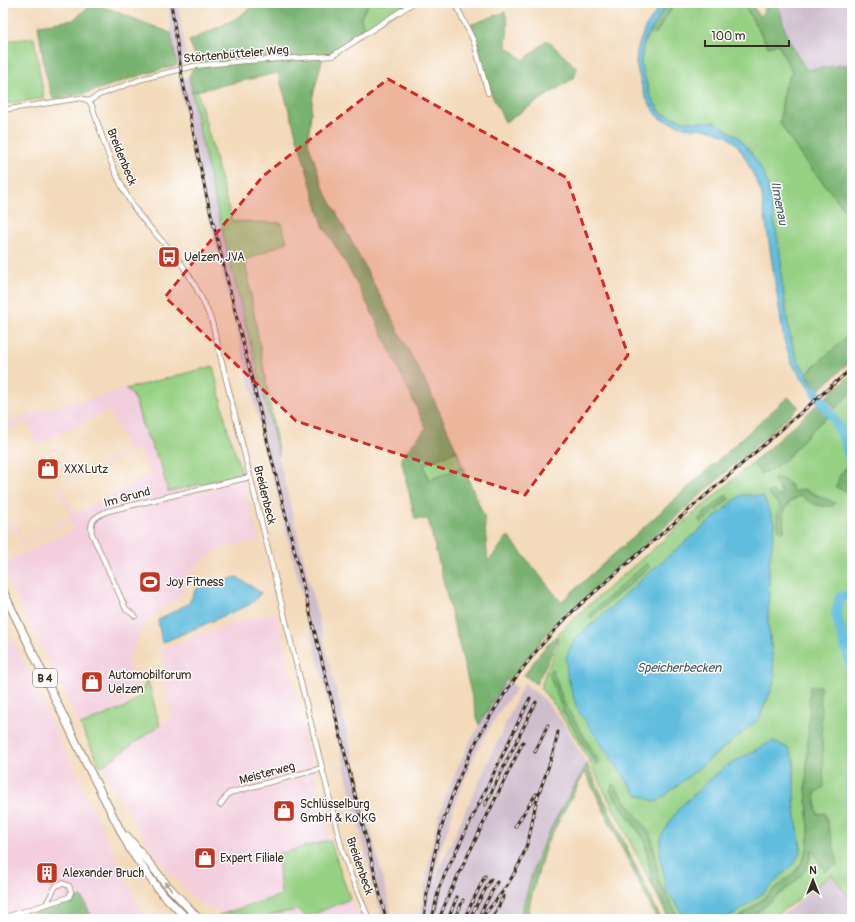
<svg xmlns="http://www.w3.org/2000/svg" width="855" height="922" font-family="Pangolin,sans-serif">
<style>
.built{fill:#f3cfde;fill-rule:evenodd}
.industrial{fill:#cfbdce}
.green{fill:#96d083;stroke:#687d50;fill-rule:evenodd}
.forest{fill:#78b271;stroke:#5a6e48}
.water{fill:#60bdde;stroke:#4e747e}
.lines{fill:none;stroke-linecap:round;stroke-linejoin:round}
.river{stroke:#60bdde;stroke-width:10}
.street-casing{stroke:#97826c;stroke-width:6}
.primary-casing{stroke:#97826c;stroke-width:9}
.street{stroke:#fff;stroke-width:4.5}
.primary{stroke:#fff;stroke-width:7}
.rail-casing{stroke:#3b2a1e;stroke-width:3}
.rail{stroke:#fff;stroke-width:1.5;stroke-dasharray:4.5;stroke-linecap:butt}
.oneway{fill:#a79f9a}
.marked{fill:#d62828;fill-opacity:0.2;stroke:#d62828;stroke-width:3;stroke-dasharray:8 5;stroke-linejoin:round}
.labels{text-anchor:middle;stroke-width:3;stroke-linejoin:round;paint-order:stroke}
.shield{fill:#fff;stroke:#766a62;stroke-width:1}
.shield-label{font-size:11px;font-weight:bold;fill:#3b2a1e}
.street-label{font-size:12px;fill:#3b2a1e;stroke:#fff}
.poi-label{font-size:12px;fill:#3b2a1e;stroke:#fff;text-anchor:start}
.water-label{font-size:13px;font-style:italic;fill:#485d61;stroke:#fff}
</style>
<rect width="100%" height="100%" fill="#fff"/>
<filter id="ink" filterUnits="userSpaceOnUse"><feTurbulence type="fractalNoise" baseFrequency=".025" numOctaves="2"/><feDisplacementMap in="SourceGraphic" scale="8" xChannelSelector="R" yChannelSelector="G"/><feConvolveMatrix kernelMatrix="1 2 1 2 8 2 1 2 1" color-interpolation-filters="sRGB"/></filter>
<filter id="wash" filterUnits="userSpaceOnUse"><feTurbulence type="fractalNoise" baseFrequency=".012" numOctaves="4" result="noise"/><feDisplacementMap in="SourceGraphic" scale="16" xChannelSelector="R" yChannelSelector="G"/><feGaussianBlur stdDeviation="0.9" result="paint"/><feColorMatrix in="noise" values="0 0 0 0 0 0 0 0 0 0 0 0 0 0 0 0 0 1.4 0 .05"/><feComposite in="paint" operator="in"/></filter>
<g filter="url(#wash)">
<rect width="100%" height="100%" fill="#f3daba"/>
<path class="built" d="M126,389l7,7 4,10 5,19 19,40 7,27 74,-18 17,66 -40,9 -26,19 -11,26 -35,26 -19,40 9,30 -11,8 2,8 -48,19 -77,-153v-9l71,-34 -4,-9 -47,22 -8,-15 -4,2 -8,-19 7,15 6,-2 8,16 48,-23 -15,-30 72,-35 -20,-40 -71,34 -12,-24 -23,11v-7l23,-10zM139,449l13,26 -78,38 -13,-27z
M276,612l54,228 -52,14 3,41 -59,20 -6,-5 -14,-4 -37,-39 -23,-32 -41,-68 71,-51 -8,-32 -2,-36 72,-25z
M3,619l1,3 141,297h-142z
M350,899l9,20h-93l3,-4 29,-5 9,7z"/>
<path class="industrial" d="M168,3h10l9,59 -10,3 -6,-32z
M781,3h71v61l-46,6 -19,-33 -8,-30z
M189,77l12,61 25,108 167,673h-11l-179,-724 -25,-116z
M506,679l11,9 -18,24 -22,38 -18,44 -17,52 -8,34 90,-197 21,17 16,20 26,44 -43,77 -10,25 -9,29 -5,24h-100l7,-49 10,-48 8,-25 22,-50z
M832,874l20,27v18h-74z"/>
<path class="green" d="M369,3h40l-45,29 -3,-15z
M675,3h68l25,44 10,-3 14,28 -8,15 -4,36 21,33 51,62v114l-46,42 -9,-15 -7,-22 -9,-62v-16l-13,-74 -39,-54 -14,-8 -28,-1 -26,-9 -11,-17 -9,-33 1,-12 4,-13 4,-7 5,4z
M34,38l10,60 -41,6v-63z
M197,90l35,131 49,2 6,19 -42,19 34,195 -53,-210 -25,-108 -9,-46z
M213,366l15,65 14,43 -74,18 -7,-27 -19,-40 -5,-19 -4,-10 -7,-7z
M850,394l2,2v83l-7,-11 -9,19 16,7v407l-20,-26 -61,44h-22l47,-38 11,-13 17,-55 -7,2 -2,-22 5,-107h-9l-5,101 3,44 -2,18 -6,15 -8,10 -55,45h-15l12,-5 66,-64 -7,-47v-43l-128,130 21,29h-8l-20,-38 -8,-46 -41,-45 35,51 8,46 -67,-132 -30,-48 -14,-17v-7l4,-12 13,-27 -3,-8 20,-20 176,-153 8,10 9,-2 16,-11 27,-30zM774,480l20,12 9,-3 32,14 -34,-8 -12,7 -6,12 1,17 -4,-25 -9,-16 7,7 4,-3 -4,-9zM741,495l34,29 -6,40 -1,57 7,57 -5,15 -12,27 -101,82 -21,-8 -15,-22 -47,-132 84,-75zM552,669l12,34 36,60 -3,2 -34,-54z
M457,451l6,16 -34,14 -5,-17z
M147,678l13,47 -59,42 -21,-42 48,-19 13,-11z
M330,840l20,59 -43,18 -9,-7 -29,5 -3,4h-46l-1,-4 62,-20 -3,-41z"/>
<path class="forest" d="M94,3l77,30 6,32 -36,10 -54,18 -34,6 -8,-28 -7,-46 35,-5z
M257,3h112l-8,14 3,15 -32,21h-8l-11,42 -5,47 15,45 107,204 27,60 -33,13 4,16 35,-13 21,49 4,46 20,-26 53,66 227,-205 11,10 -233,208 -17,16 -40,50 -3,-2 -27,46 -51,-206h-13l-14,-61 25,-30 -51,-109 -28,-54 -24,-39 -45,-153 -86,19 -3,-15 8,-18 -8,-18 46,-22z
M668,3h7l-20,32 -5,-4z
M743,3h8l9,14 8,-14h13l-2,4 8,30 19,33 46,-6v154l-51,-62 -21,-33 4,-36 8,-15 -14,-28 -9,3z
M505,12l3,11 -2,23 18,14 23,-20 30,28 -3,10 -69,44 -15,-31 -14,-51 -6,-15z
M852,332v28l-34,31 -12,-17z
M852,374v22l-2,-2 -15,15 -9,-12z
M818,404l9,13 -15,13 -27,30 -16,11 -9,2 -8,-10z
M846,468l6,11v15l-16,-7 4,-12z
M775,477c10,3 14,4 19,15l9,-3 32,14 -2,3c-13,1 -23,-1 -32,-11l-12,7 -6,12 1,17 -3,2 -2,-2 -2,-17 3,-8 -12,-13 3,-3 7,6 4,-2 -4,-9 -4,-5z
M726,495l3,4 -28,24 -3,-4z
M647,563l3,4 -59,51 -2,-4z
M556,636l2,5 -22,43 -12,-9 17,-23z
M552,668l12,35 36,60 -3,3 -34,-55 -14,-38z
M810,686h10l4,101 -9,6 2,21 8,-1 13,51 -13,7 -13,-21 -5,18 -11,13 -47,38h-11l55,-45 8,-10 6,-15 2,-18 -3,-44z
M587,764l74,155h-4l-72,-147 -39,73 -15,53 -4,21h-7c6,-26 13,-52 24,-77 12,-26 29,-52 43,-78z
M613,784l38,51 8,46 20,38h-10l-16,-32 -8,-46 -35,-51z
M82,897l11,22h-58l-2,-4 2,-4z"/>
<path class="water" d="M662,3h6l-22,35 -4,13 -1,12 9,33 11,17 26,9h28l14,9 9,6 12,14 11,17 7,17 13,74v16l9,62 7,22 21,32 6,13 -22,-26 -10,-14 -8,-24 -23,-149 -15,-32 -8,-13 -11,-10 -15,-6 -28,-3 -25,-9 -14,-21 -9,-33 1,-14 8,-22z
M741,495l22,1 12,28 -6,40 -1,57 7,57 -5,15 -12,27 -101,82 -21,-8 -59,-85 -10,-34 -1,-18 8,-17 84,-75z
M237,577l24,16 -10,11 -89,39 -4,-23 31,-17 7,-14z
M772,741l16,7 6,12v43l7,47 -6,12 -28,28 -32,24 -12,5h-36l-21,-29 -6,-36 1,-18 18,-28 44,-40z"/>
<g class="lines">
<path class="river" d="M815,392l18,25 12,24 7,25
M852,594l-12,3 -4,17 12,42 4,18
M852,753l-2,72 2,7"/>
</g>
</g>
<g filter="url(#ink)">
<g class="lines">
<g class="street-casing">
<path id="street" d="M455,3l19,39 14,51
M89,101l3,5c12,36 22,71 43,103 11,16 26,30 38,44 18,21 29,44 39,69l131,531 8,23 18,43
M3,110l78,-12 8,3 10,-6 43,-16 52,-13 49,-5 89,-5 81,-53
M135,616l-9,-7 -34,-75c-3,-15 3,-17 16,-23l142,-34
M220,805l9,-12 94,-25
M3,918l66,-21 2,-5 -2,-6 -7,-3 -6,3 -10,18"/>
</g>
<g class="primary-casing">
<path id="primary" d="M3,591l84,174 44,86 27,38 29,30
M127,836l40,49 32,34"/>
</g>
<use href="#street" class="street"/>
<use href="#primary" class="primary"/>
<g class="rail-casing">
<path id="rail" d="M171,3l11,74 24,117 180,725
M535,752l13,-27
M485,805l51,-103
M515,827l21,-33
M481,912l16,-30
M424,919c11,-119 65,-225 150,-309l278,-242
M432,919l7,-31 7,-16 84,-174
M439,919l12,-29 72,-148
M448,919l9,-22
M455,919l8,-19
M464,919l21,-43
M469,919l22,-40
M480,919c21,-23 39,-47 48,-78 4,-13 5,-28 9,-42 7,-22 17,-43 21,-67
M492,919l12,-23"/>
</g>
<use href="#rail" class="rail"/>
</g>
<defs><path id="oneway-solid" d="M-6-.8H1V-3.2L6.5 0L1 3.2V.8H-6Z"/></defs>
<use class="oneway" href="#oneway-solid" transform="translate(168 886) rotate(-131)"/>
</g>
<path class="marked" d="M388,79l179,99 61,177 -103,140 -229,-74 -131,-124 98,-121z"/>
<defs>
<g id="bus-square" transform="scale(1.15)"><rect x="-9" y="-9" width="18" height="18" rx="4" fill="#c8321e" stroke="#fff"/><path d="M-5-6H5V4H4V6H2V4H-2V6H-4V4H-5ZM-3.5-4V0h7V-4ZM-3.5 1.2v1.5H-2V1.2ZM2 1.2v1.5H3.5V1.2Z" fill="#fff"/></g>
<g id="shop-square" transform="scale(1.15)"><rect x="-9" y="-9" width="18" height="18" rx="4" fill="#c8321e" stroke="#fff"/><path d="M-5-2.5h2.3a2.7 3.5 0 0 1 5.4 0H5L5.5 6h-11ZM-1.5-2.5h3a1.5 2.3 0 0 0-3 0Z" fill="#fff"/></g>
<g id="stadium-square" transform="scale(1.15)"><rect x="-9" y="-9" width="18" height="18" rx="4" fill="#c8321e" stroke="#fff"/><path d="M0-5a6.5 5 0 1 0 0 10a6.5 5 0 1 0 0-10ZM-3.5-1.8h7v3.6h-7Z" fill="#fff"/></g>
<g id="building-square" transform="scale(1.15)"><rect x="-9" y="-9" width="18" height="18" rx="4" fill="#c8321e" stroke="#fff"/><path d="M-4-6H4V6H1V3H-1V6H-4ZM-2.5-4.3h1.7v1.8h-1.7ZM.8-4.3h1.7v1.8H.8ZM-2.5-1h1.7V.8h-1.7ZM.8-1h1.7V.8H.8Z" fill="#fff"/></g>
</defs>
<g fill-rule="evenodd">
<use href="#bus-square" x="169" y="257"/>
<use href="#shop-square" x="48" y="469"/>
<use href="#stadium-square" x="150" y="582"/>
<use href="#shop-square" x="92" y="682"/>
<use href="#shop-square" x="284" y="811"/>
<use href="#shop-square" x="205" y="858"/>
<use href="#building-square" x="47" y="873"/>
</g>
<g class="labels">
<rect class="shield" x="33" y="669" width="24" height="18" rx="3"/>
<g class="shield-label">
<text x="45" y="682">B 4</text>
</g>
<g class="street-label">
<text transform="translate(236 54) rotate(-5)" y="4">Störtenbütteler Weg</text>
<text transform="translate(122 157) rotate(68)" y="4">Breidenbeck</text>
<text transform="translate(265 495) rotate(76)" y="4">Breidenbeck</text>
<text transform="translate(127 497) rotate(-15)" y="4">Im Grund</text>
<text transform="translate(267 773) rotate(-15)" y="4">Meisterweg</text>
<text transform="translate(360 866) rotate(71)" y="4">Breidenbeck</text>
</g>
<g class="poi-label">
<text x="184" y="261">Uelzen, JVA</text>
<text x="64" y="473">XXXLutz</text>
<text x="166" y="586">Joy Fitness</text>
<text x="108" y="679">Automobilforum<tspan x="108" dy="14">Uelzen</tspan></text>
<text x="300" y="808">Schlüsselburg<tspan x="300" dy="14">GmbH &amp; Ko KG</tspan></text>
<text x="220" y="862">Expert Filiale</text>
<text x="62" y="877">Alexander Bruch</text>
</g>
<g class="water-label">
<text transform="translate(780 203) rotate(79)" y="5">Ilmenau</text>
<text x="679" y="672">Speicherbecken</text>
</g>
</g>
<rect width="855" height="922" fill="none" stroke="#fff" stroke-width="16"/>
<g transform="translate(813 880)" stroke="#ffffff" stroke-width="3" paint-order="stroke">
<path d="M0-3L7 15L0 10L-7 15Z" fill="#3b2a1e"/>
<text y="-6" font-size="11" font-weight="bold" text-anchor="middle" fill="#3b2a1e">N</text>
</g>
<path d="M705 40v6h84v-6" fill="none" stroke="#3b2a1e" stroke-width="2"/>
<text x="711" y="40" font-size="12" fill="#3b2a1e" stroke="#ffffff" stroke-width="3" paint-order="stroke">100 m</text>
</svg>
